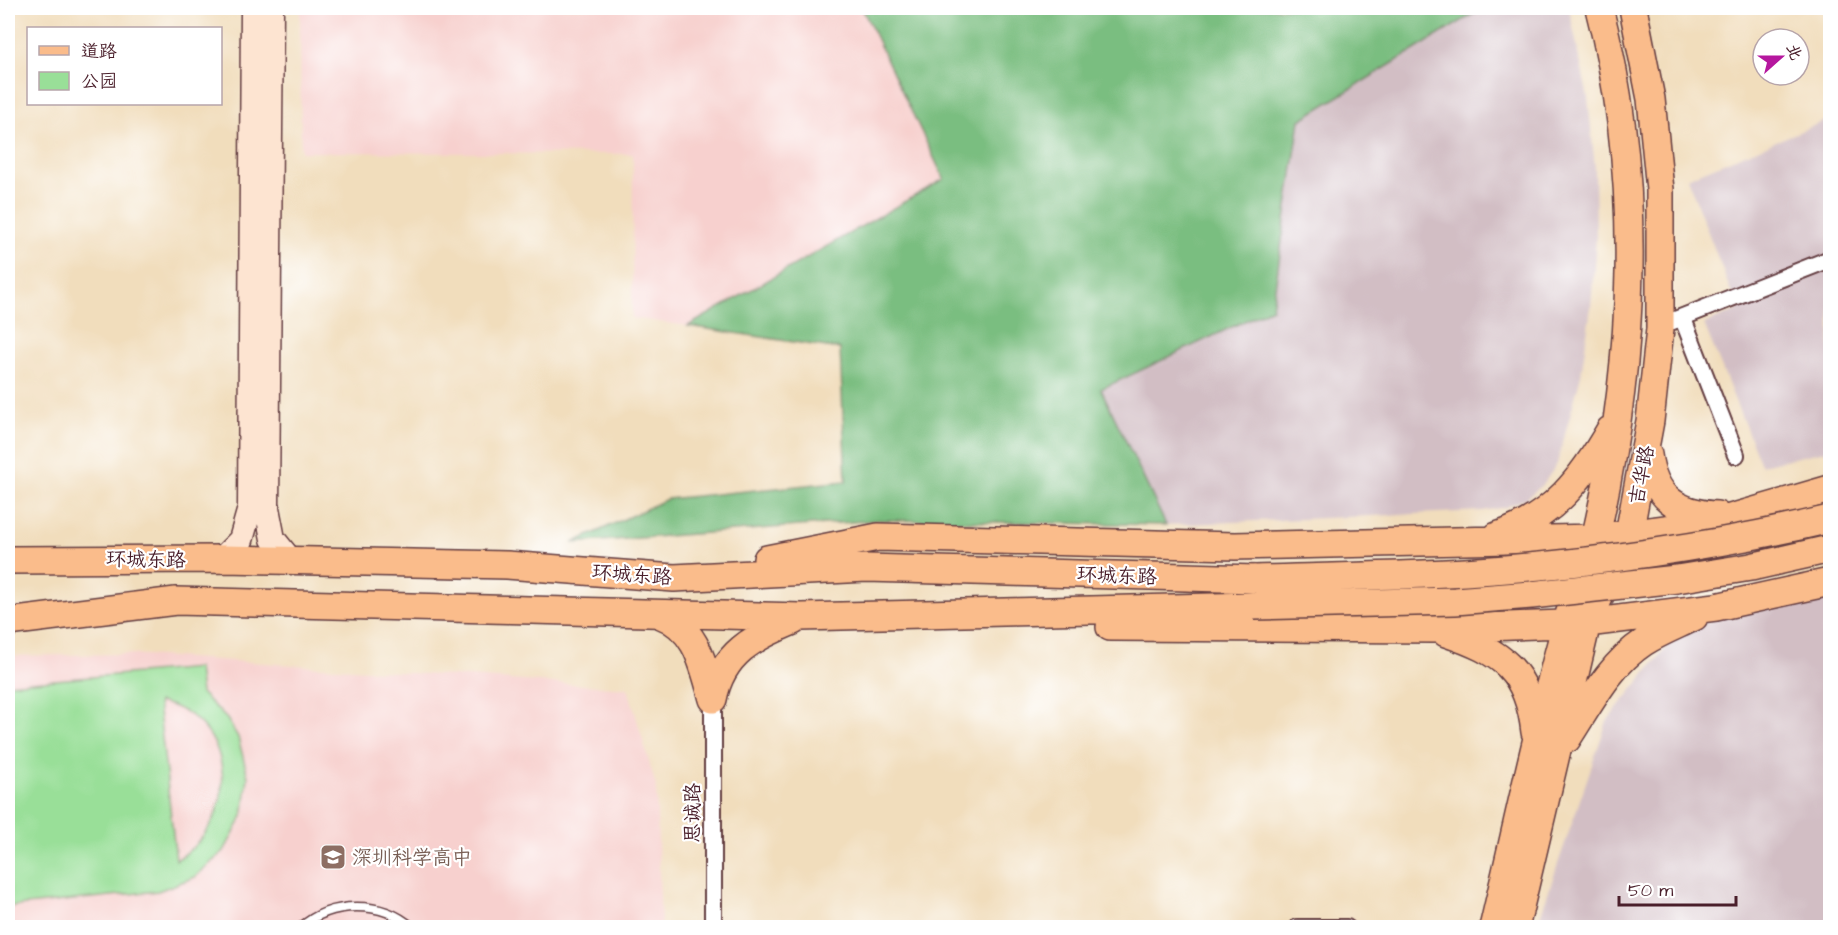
<svg xmlns="http://www.w3.org/2000/svg" width="1838" height="935" font-family="'Architects Daughter','LXGW WenKai TC',sans-serif">
<style>
.built{fill:#f7d0ce}
.industrial{fill:#d2bec4}
.green{fill:#99df98;stroke:#727f62;stroke-width:1.5;fill-rule:evenodd}
.forest{fill:#7abe80;stroke:#626e56;stroke-width:1.5}
.lines{fill:none;stroke-linecap:round;stroke-linejoin:round}
.lane-casing{stroke:#633c41;stroke-width:11}
.street-casing{stroke:#633c41;stroke-width:20}
.secondary-casing{stroke:#633c41;stroke-width:27}
.primary-casing{stroke:#633c41;stroke-width:30}
.lane{stroke:#fff;stroke-width:8}
.street{stroke:#fff;stroke-width:16}
.secondary{stroke:#fde4d1;stroke-width:24}
.primary{stroke:#fabc8b;stroke-width:27}
.primary-bridge-casing{stroke:#633c41;stroke-width:30;stroke-linecap:butt}
.primary-bridge{stroke:#fabc8b;stroke-width:27}
.labels{text-anchor:middle;stroke-width:4.5;stroke-linejoin:round;paint-order:stroke}
.street-label{font-size:20px;fill:#4a1f2b;stroke:#fff}
.education-label{font-size:20px;fill:#785e54;stroke:#fff;text-anchor:start}
</style>
<rect width="100%" height="100%" fill="#fff"/>
<filter id="ink" filterUnits="userSpaceOnUse"><feTurbulence type="fractalNoise" baseFrequency=".0167" numOctaves="2"/><feDisplacementMap in="SourceGraphic" scale="12" xChannelSelector="R" yChannelSelector="G"/><feConvolveMatrix kernelMatrix="1 2 1 2 8 2 1 2 1" color-interpolation-filters="sRGB"/></filter>
<filter id="wash" filterUnits="userSpaceOnUse"><feTurbulence type="fractalNoise" baseFrequency=".008" numOctaves="4" result="noise"/><feDisplacementMap in="SourceGraphic" scale="24" xChannelSelector="R" yChannelSelector="G"/><feGaussianBlur stdDeviation="1.35" result="paint"/><feColorMatrix in="noise" values="0 0 0 0 0 0 0 0 0 0 0 0 0 0 0 0 0 1.4 0 .05"/><feComposite in="paint" operator="in"/></filter>
<g filter="url(#wash)">
<rect width="100%" height="100%" fill="#f1ddbc"/>
<path class="built" d="M300,8h562l82,171 -256,147 -56,-8 1,-164 -332,-2z
M131,654l497,34 28,98 5,141h-653v-271z"/>
<path class="industrial" d="M1483,8h86l19,90 7,70 1,69 -5,70 -10,68 -24,89 -13,19 -17,15 -21,9 -23,4 -317,14 -65,-136 171,-81 28,-188z
M1830,119v331l-69,15 -57,-141 34,-14 -51,-132z
M1830,585v342l-294,1 71,-207 82,-101z"/>
<path class="green" d="M198,668l3,25 26,26 11,18 10,40 -5,39 -19,35 -29,26 -37,14 -150,16v-223zM158,702c79,15 86,117 18,158z"/>
<path class="forest" d="M862,8h621l-183,112 -28,188 -171,81 65,136 -286,-5 -307,23 94,-44 179,-18 -6,-132 -152,-23 256,-147z"/>
</g>
<g filter="url(#ink)">
<g class="lines">
<g class="lane-casing">
<path id="lane" d="M300,928c31,-28 82,-28 113,0"/>
</g>
<g class="street-casing">
<path id="street" d="M1683,319l53,136
M1660,326l170,-67
M713,699v229
M1297,928h50"/>
</g>
<g class="secondary-casing">
<path id="secondary" d="M271,8l-4,500 6,31 17,21
M222,559l19,-19 9,-32 3,-500"/>
</g>
<g class="primary-casing">
<path id="primary" d="M1648,455c6,42 28,58 69,60
M1497,536c56,-19 85,-57 113,-106
M767,559l111,-22 357,9 360,-8 118,-15 117,-34
M8,560l214,-1 285,6 167,13 193,-10 389,11
M659,614c38,14 44,50 54,85
M8,622l168,-21 625,16 453,-11
M1110,627l324,2 153,-6 129,-16 114,-25
M1446,633c56,19 82,37 89,99
M713,699c9,-46 41,-62 80,-78
M1567,739c23,-35 42,-74 77,-97 16,-10 34,-17 50,-25
M1493,928c24,-101 45,-204 73,-303 8,-30 23,-59 30,-90 39,-172 48,-355 3,-527
M1515,928l72,-305 42,-89 21,-113 10,-92v-139l-9,-91 -18,-91"/>
</g>
<use href="#lane" class="lane"/>
<use href="#street" class="street"/>
<use href="#secondary" class="secondary"/>
<use href="#primary" class="primary"/>
<g class="primary-bridge-casing">
<path id="primary-bridge" d="M1256,579c70,-2 140,-3 209,-7 123,-8 246,-25 365,-53
M1254,606l201,-5 76,-6 146,-16 74,-12 79,-18"/>
</g>
<use href="#primary-bridge" class="primary-bridge"/>
</g>
</g>
<defs>
<g id="school-square" transform="scale(1.35)"><rect x="-9" y="-9" width="18" height="18" rx="4" fill="#8d6e63" stroke="#fff"/><path d="M0-5L7-2L0 1L-7-2ZM-4 1L0 2.5L4 1V4Q0 6-4 4Z" fill="#fff"/></g>
</defs>
<g fill-rule="evenodd">
<use href="#school-square" x="333" y="857"/>
</g>
<g class="labels">
<g class="street-label">
<text transform="translate(1641 475) rotate(-79)" y="7">吉华路</text>
<text transform="translate(146 559) rotate(1)" y="7">环城东路</text>
<text transform="translate(632 574) rotate(4)" y="7">环城东路</text>
<text transform="translate(1117 575) rotate(2)" y="7">环城东路</text>
<text transform="translate(692 813) rotate(-90)" y="7">思诚路</text>
</g>
<g class="education-label">
<text x="352" y="864">深圳科学高中</text>
</g>
</g>
<rect width="1838" height="935" fill="none" stroke="#fff" stroke-width="30"/>
<rect x="27" y="27" width="195" height="78" fill="#ffffff" stroke="#b7a5aa" stroke-width="1.5"/>
<rect x="39" y="46" width="30" height="9" fill="#fabc8b" stroke="#b7a5aa" stroke-width="1.5"/>
<text x="81" y="57" font-size="18" fill="#4a1f2b">道路</text>
<rect x="39" y="72" width="30" height="18" fill="#99df98" stroke="#b7a5aa" stroke-width="1.5"/>
<text x="81" y="87" font-size="18" fill="#4a1f2b">公园</text>
<g transform="translate(1781 57) rotate(69)"><circle r="28" fill="#ffffff" stroke="#b7a5aa" stroke-width="1.5"/>
<path d="M0-4.5L10 22L0 15L-10 22Z" fill="#b5179e"/>
<text y="-9" font-size="16" font-weight="bold" text-anchor="middle" fill="#4a1f2b">北</text>
</g>
<path d="M1619 896v9h117v-9" fill="none" stroke="#4a1f2b" stroke-width="3"/>
<text x="1628" y="896" font-size="18" fill="#4a1f2b" stroke="#ffffff" stroke-width="4.5" paint-order="stroke">50 m</text>
</svg>
